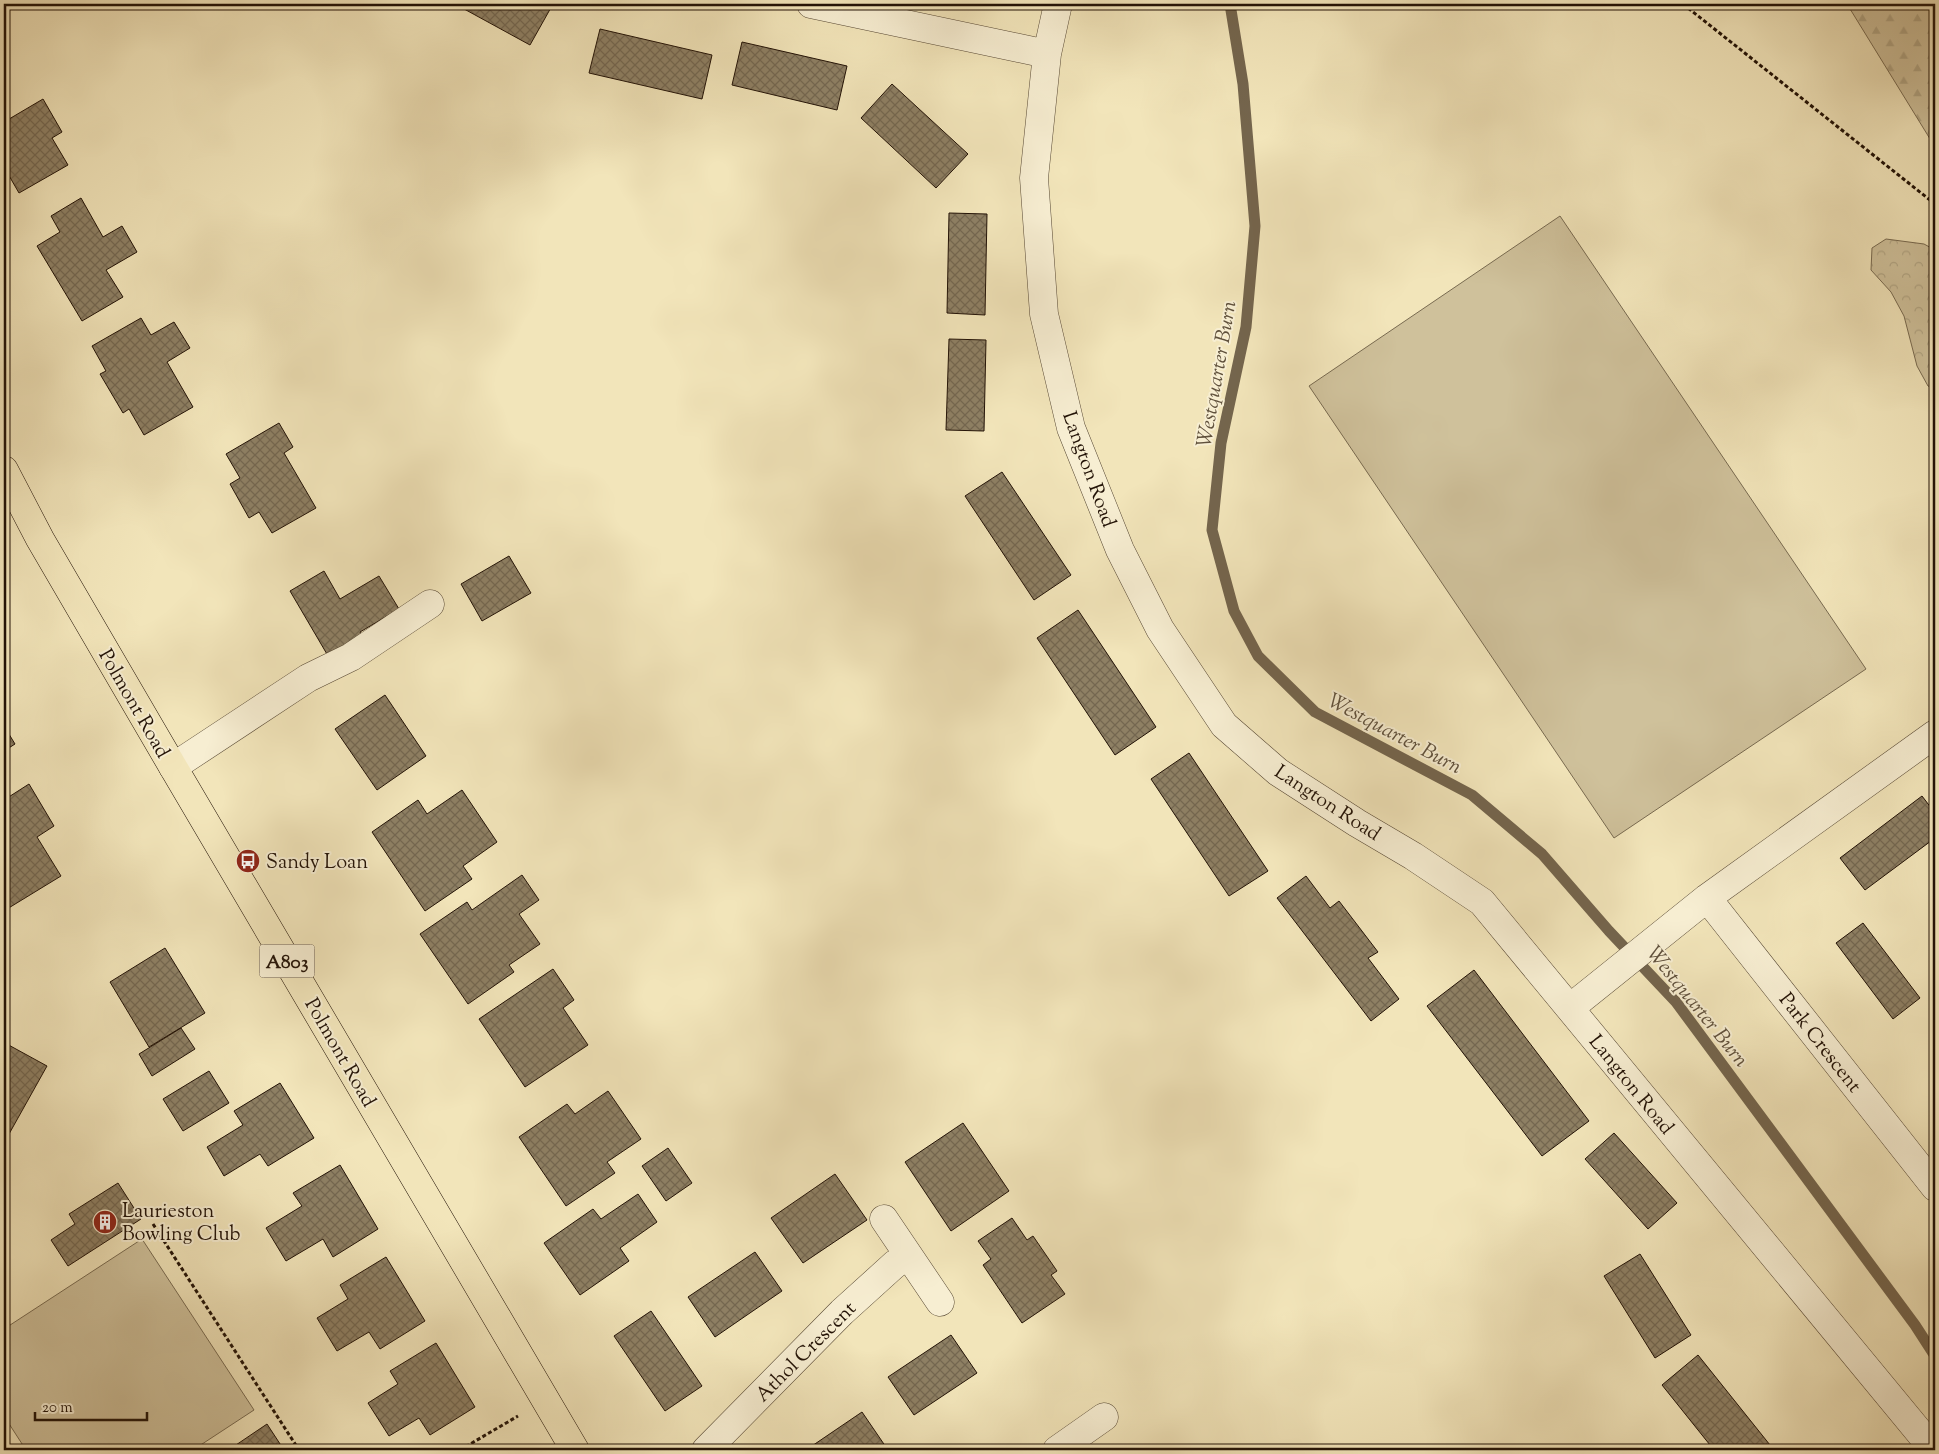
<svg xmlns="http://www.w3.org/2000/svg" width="1939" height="1454" font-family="'Sorts Mill Goudy',serif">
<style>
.forest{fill:url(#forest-firs);stroke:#786a50}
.park{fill:url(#park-crowns);stroke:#786a50}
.pitch{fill:#cfc19b;stroke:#786a50}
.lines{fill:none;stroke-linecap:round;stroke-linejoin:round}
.stream{stroke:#74654d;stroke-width:11}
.building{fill:url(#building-cross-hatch);stroke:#221206}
.minor-casing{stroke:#564733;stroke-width:29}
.major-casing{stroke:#221206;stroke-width:29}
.path{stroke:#221206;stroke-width:3;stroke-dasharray:4 2.5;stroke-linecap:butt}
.minor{stroke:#f7eed2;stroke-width:28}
.major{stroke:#f2e5ba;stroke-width:28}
.labels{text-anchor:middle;stroke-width:4;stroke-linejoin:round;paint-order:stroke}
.shield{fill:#f7eed2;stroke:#625443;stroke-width:1}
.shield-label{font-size:19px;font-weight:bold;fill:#221206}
.street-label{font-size:20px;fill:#221206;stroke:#f7eed2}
.poi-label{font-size:20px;fill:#221206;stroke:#f7eed2;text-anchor:start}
.water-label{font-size:21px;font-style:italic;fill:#60513c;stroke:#f7eed2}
</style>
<defs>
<pattern id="forest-firs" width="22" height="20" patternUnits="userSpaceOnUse" patternTransform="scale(1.25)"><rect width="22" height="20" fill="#cfc19b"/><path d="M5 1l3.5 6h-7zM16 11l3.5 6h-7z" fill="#b1a584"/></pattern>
<pattern id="park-crowns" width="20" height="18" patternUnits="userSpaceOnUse" patternTransform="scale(1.25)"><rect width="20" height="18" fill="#cfc19b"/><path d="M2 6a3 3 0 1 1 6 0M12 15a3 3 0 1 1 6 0" fill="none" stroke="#b1a584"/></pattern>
<pattern id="building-cross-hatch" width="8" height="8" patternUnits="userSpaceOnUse" patternTransform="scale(1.25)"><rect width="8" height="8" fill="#8e8064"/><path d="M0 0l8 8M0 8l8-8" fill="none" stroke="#746750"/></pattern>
</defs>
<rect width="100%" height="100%" fill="#f2e5ba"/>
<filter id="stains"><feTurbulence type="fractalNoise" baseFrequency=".004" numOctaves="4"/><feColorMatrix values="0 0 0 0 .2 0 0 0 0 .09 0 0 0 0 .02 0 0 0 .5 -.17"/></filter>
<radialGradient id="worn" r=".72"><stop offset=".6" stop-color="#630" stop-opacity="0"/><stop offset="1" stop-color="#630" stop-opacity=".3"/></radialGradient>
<path class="forest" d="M1847,4h88v143z"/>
<path class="park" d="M1886,239l38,5 11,6v139l-7,-3 -11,-20 -13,-50 -13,-24 -20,-22 1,-22z"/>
<path class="pitch" d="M1560,216l306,453 -252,169 -305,-452z
M142,1239l112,171 -61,40h-167l-22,-34v-87z"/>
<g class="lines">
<path class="stream" d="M1230,4l13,80 12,142 -9,101 -25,116 -9,87 22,81 24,45 57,56 157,83 70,59 67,77 67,71 239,323 20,31"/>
</g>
<path class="building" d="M455,4h98l-23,41z
M600,29l112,26 -10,44 -113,-26z
M742,42l105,24 -10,44 -105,-25z
M892,84l76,70 -32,34 -75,-70z
M43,99l19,33 -10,6 16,27 -49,28 -15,-26v-45z
M81,198l22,39 19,-11 15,26 -31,18 17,27 -41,24 -45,-75 23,-14 -9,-16z
M949,213l38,1 -2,101 -38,-2z
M141,318l10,17 23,-13 16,26 -23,14 26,45 -49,28 -15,-26 -6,4 -23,-39 6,-3 -14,-25z
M949,339l37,1 -2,91 -38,-1z
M279,423l14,24 -9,6 32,55 -44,25 -13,-21 -10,6 -19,-34 10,-6 -14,-24z
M1002,472l69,103 -37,25 -69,-104z
M509,556l22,37 -49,28 -21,-37z
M324,571l16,28 39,-23 20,33 -39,23 5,10 -34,19 -41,-70z
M1078,610l78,117 -41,28 -78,-117z
M385,695l41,61 -49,34 -42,-61z
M4,726l11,18 -11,7z
M1189,753l79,118 -39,25 -78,-117z
M29,784l25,42 -17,11 24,39 -54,33 -3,-6v-103z
M462,790l35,52 -34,24 9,13 -47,32 -53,-79 46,-32 9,14z
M1922,796l13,17v25l-70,52 -25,-32z
M522,875l17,25 -20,14 21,30 -31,21 5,7 -46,32 -48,-70 47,-32 5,8z
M1306,876l24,32 9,-7 39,51 -10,6 31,41 -28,22 -94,-123z
M1863,923l57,75 -27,21 -57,-76z
M165,948l40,65 -56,34 -39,-65z
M553,969l21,31 -11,8 25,37 -63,42 -46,-68z
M1474,970l115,151 -47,35 -115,-150z
M181,1028l14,21 -43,27 -13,-22z
M5,1043l42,23 -43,77v-99z
M209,1071l20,32 -46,28 -20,-32z
M280,1083l34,55 -46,28 -8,-12 -36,22 -17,-29 36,-22 -9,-14z
M608,1091l33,48 -34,23 8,11 -49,33 -47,-69 48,-33 8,10z
M963,1123l46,68 -58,40 -46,-69z
M1614,1133l63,70 -29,26 -63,-70z
M668,1148l24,35 -26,18 -24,-35z
M340,1165l38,64 -45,28 -10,-18 -37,22 -20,-33 36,-22 -9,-13z
M835,1174l32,46 -64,43 -32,-45z
M118,1183l23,36 -73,47 -17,-26 24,-16 -6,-10z
M638,1194l19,28 -37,26 9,13 -49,34 -36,-52 49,-34 8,10z
M1012,1218l15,22 6,-4 24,35 -6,4 14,19 -43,29 -39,-58 8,-6 -13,-18z
M755,1252l27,39 -67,46 -27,-40z
M1640,1254l51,81 -36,23 -51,-82z
M386,1257l39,64 -45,28 -11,-17 -32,19 -20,-33 31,-19 -8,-14z
M651,1311l51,75 -37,25 -51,-75z
M951,1335l26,38 -63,42 -26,-38z
M436,1343l39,64 -45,28 -11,-17 -30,18 -21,-33 30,-19 -8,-13z
M1698,1355l76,95h-60l-52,-65z
M862,1412l26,38h-82z
M267,1424l17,26h-49l-2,-3z"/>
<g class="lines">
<g class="minor-casing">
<path id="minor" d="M811,4l236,50
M1058,4l-11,50 -13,124 10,136 27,114 49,122 40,79 64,96 54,47 79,51 56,33 69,46 452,548
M173,767l135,-89 43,-21 79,-53
M1707,898l228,289
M1570,1008l137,-110 228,-164
M884,1219l56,83
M706,1450l136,-138 53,-48 14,-8
M1057,1450l47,-33"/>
</g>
<g class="major-casing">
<path id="major" d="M4,470l36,69 133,228 402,683"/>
</g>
<path class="path" d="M1683,4l252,200
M153,1224l146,226
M460,1450l58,-34"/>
<use href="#minor" class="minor"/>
<use href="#major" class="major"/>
</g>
<defs>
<g id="bus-disc" transform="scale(1.25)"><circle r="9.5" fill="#8f2418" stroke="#f7eed2"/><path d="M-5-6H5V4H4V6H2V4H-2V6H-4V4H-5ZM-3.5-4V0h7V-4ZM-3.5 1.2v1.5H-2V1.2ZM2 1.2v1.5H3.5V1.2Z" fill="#fff"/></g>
<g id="building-disc" transform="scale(1.25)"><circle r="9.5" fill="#8f2418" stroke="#f7eed2"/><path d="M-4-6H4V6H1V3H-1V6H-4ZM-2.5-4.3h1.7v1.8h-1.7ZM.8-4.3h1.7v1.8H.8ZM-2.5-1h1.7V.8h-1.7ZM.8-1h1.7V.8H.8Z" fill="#fff"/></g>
</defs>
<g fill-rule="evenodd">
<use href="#bus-disc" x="248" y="861"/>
<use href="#building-disc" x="105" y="1222"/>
</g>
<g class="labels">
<rect class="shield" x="259.5" y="944.5" width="55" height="33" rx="4"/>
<g class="shield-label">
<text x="287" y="968">A803</text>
</g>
<g class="street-label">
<text transform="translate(1090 469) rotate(70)" y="7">Langton Road</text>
<text transform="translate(135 703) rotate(60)" y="7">Polmont Road</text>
<text transform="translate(1328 802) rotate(33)" y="7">Langton Road</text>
<text transform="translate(1821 1042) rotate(52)" y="7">Park Crescent</text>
<text transform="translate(341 1052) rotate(60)" y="7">Polmont Road</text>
<text transform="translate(1632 1084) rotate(51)" y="7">Langton Road</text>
<text transform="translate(805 1351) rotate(-45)" y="7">Athol Crescent</text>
</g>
<g class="poi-label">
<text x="266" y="868">Sandy Loan</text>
<text x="122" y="1217">Laurieston<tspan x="122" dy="23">Bowling Club</tspan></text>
</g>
<g class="water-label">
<text transform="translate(1216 374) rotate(-80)" y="7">Westquarter Burn</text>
<text transform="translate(1395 733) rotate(28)" y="7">Westquarter Burn</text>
<text transform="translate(1698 1006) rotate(51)" y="7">Westquarter Burn</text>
</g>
</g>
<rect width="1939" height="1454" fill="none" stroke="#f2e5ba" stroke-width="20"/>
<rect x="5" y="5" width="1929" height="1444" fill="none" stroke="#221206" stroke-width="2.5"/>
<rect x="10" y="10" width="1919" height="1434" fill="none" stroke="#221206"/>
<path d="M35 1412v8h112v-8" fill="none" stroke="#221206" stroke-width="2.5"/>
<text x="42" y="1412" font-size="15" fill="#221206" stroke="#f7eed2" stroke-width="4" paint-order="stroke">20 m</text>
<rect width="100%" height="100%" filter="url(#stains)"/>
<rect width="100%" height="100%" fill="url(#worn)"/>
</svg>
